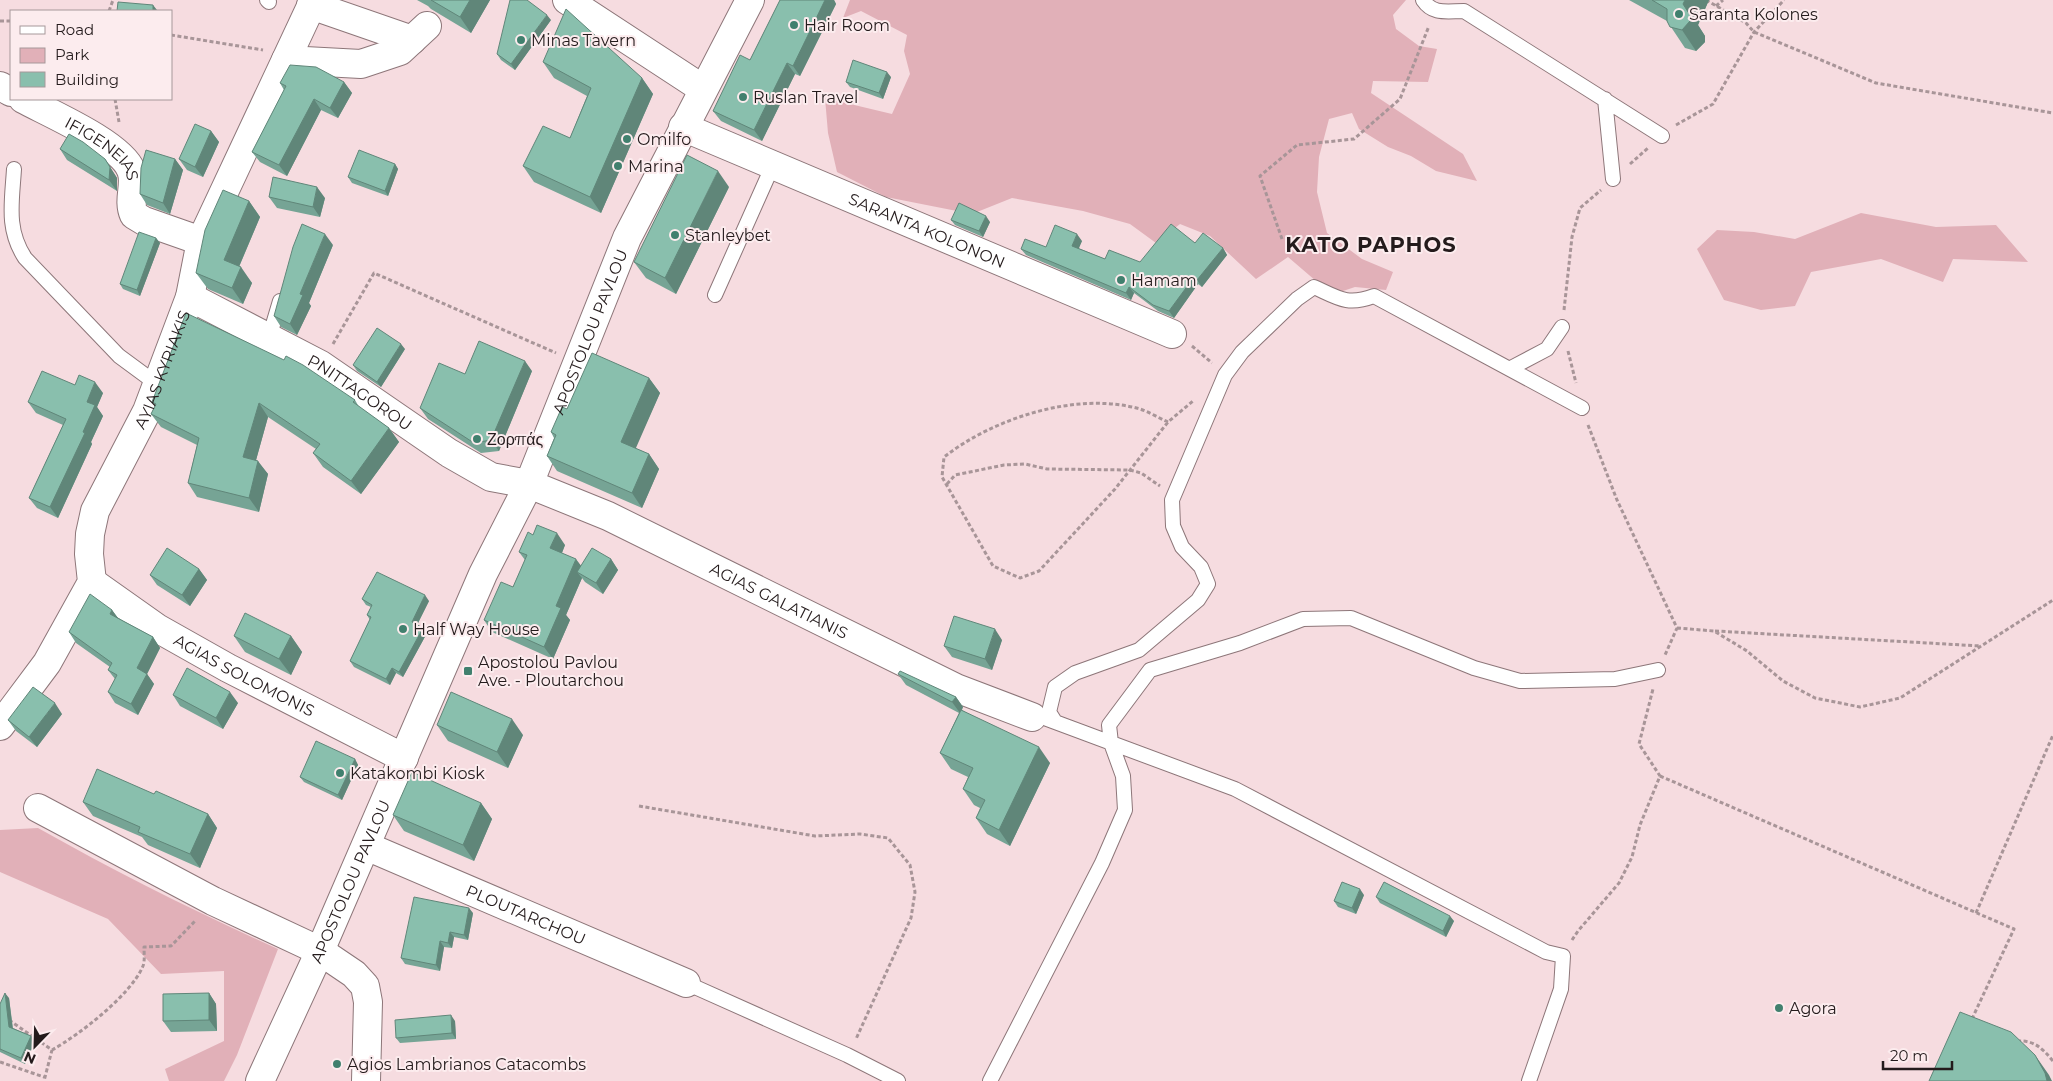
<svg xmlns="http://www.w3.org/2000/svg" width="2053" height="1081" font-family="Montserrat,sans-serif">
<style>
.green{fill:#e1b0b8}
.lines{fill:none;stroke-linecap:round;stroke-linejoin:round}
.service-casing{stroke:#8d7679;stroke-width:16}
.minor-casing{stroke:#8d7679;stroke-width:30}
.secondary-casing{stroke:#8d7679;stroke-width:30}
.path{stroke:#a89598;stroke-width:3;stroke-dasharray:4 2.5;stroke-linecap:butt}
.service{stroke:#fff;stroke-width:14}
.minor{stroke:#fff;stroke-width:28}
.secondary{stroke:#fff;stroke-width:28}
.wall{fill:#76a495}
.shaded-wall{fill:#608679}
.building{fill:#89bfad;stroke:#608679}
.poi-dot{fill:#41806e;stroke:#fcecee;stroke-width:2}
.labels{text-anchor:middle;stroke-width:4;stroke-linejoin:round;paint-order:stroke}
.poi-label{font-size:16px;fill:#241b1c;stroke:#fcecee;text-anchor:start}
.street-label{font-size:16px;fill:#241b1c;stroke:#fcecee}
.district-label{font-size:21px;font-weight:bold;letter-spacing:1px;fill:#241b1c;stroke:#fcecee}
</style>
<rect width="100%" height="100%" fill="#f6dce0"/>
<path class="green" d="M850,0h556l-13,15 3,14 23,17 18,3 -9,33 -55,-1 -2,12 92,61 14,27 -41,-10 -25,-15 -23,-9 -29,-18 -7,-16 -23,6 -10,38 -2,35 10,41 35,26 31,13 -7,18 -31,-3 -18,6 -21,-12 -28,-24 -32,22 -46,-43 -30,-12 -24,19 -26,-19 -47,-13 -71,-13 -40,16 -86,-17 -49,-25 -9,-39 -3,-35 67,16 18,-40 -6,-23 3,-16 -46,-24 -18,7z
M1861,213l75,14 60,-2 32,37 -75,-3 -10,23 -62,-23 -70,13 -16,34 -34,4 -37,-10 -27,-51 20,-19 37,2 41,7z
M38,828c78,44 158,84 240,121l-41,106 -13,26h-55l-4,-12 59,-28v-70l-63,3 -53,-55 -108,-47v-42z"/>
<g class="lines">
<g class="service-casing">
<path id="service" d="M267,0l2,2
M1423,0c10,15 24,11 41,11l198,125
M1605,99l8,80
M14,169c-2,33 -8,60 11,89l94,98 38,28
M715,295l58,-130
M269,338l11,-37
M1511,368l36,-19 15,-22
M1047,719l188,70 311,163 17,4 -2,33 -32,92
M1054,720l-5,-8 6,-25 20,-14 64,-23 59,-50 10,-16 -7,-17 -19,-20 -9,-21 -1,-26 53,-125 17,-23 55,-53 17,-12c24,11 33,19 60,9l208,112
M686,983l161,72 51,26
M990,1081l112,-218 23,-53 -2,-34 -12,-33 -2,-18 41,-55 90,-27 63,-24 48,-1 123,50 46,13 95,-2 43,-9"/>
</g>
<g class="minor-casing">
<g id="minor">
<path d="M567,0l136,89"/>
<path d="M311,5l101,35"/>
<path d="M286,60l75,4 39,-13 27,-25"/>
<path d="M0,86l11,6"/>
<path id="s1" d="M23,99c26,14 98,45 108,71 6,14 -4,29 3,45l10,6 57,20"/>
<path id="s2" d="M683,127l489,207"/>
<path id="s3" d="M190,297l131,68 128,88 42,24 38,7 79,32 348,172 76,29"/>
<path id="s4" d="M92,582l65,46 71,40 176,90"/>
<path id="s5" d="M0,726l47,-63 45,-81 -3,-28 1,-20 5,-23 52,-100 43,-114 11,-56 113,-241"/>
<path d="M38,808l175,93 107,50 34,23 11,12 3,16 -2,79"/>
<path id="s6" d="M366,846l320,137"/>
</g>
</g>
<g class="secondary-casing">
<g id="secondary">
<path id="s7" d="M260,1081l60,-130 163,-377 46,-90 98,-246 123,-238"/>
</g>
</g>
<path class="path" d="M1706,0l40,23 8,9 122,51 177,30
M1716,6l7,-6
M109,11l4,-11
M0,21h11
M171,35l92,15
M115,99l4,23
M1676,125l37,-21 41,-72 30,-32
M1630,164l18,-16
M1282,239l-22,-63 37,-31 57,-6 46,-40 29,-73
M1564,310l8,-73 8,-29 21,-18
M333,344l41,-71 182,80
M1192,346l20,17
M1568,351l8,32
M1168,422c-9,-4 -19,-10 -28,-13 -63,-18 -146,9 -196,48l-2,20 51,89 27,12 19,-7 76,-82 53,-67 25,-21
M1588,425l29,75 60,128 -12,27
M947,484l8,-9 49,-10 21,-1 22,5 83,1 11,3 19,13
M1677,628l37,3 33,20 36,30 32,17 45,9 40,-9 153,-98
M1715,631l266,15
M1660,776l354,153 -43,92
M639,806l176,30 45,-2 28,4 22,27 5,27 -4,26 -55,121
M1976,913l77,-178
M1572,940l6,-9 41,-48 13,-26 8,-32 20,-49 -21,-32 14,-55
M9,1020l43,30 -8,31
M2017,1041c17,-1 25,7 36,20
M52,1050c27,-15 79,-55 91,-84 2,-5 1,-13 1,-19l27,-1 25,-26
M0,1062l44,15"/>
<use href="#service" class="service"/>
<use href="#minor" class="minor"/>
<use href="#secondary" class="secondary"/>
</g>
<path class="wall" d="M417,0h73l-19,33 -40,-24 -3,-3z
M780,0h54l2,4 -36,72 -5,-2 -33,67 -41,-20 -8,-10 37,-51z
M1629,0h80l-11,25 7,11v6l-9,9 -11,-3 -18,-27z
M551,20l-36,50 -14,-10 -4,-6z
M543,62l99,16 11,16 -52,119 -67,-31 -11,-16 47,-28 17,-42 -33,-18z
M891,77l-8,22 -33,-12 -4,-5z
M344,82l8,11 -14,25 -17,-8 -34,66 -27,-14 -8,-10 32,-62 -4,-7z
M211,131l8,11 -16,35 -16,-7 -8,-11z
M60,149l45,10 12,19v13l-50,-31z
M175,159l8,11 -13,44 -23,-9 -7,-11z
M395,164l3,5 -10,27 -36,-13 -4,-6z
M729,187l-53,107 -30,-16 -12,-16z
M269,197l56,1 -5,19 -43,-9z
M249,201l11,16 -21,50 13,16 -9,21 -35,-15 -12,-16z
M951,220l39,2 -7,15 -28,-12z
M156,238l4,5 -20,53 -17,-7 -3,-5z
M1082,241l-4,7 27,11 35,3 55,-19 28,5 4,7 -25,32 -4,-3 -24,34 -16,-7 -24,-18 -3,7 -105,-45 -5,-6 25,-2z
M333,245l-24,58 2,3 -14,29 -16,-8 -7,-11z
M405,349l-24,38 -24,-16 -4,-6z
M284,360l71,40 4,7 30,21 10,14 -38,52 -38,-27 -10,-14 3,-4 -48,-32 -12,43 12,14 -9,38 -62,-15 -9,-14 9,-38 -36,-18 -10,-13 4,-8 -3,-4z
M532,371l-33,80 -18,2 -53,-34 -8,-11 45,-34z
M649,378l11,15 -25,55 14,6 10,15 -17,39 -85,-37 -10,-15 7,-18 -3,-6 16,-23z
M75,385l28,8 -6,14 6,9 -12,26 1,2 -34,74 -21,-10 -8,-10 34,-73 -27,-12 -8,-11z
M533,535l32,10 -3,8 19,13 30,-7 7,11 -15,24 -18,-12 -3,-4 -16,37 4,5 -17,39 -61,-27 -8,-12 29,-33 12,-27 -6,-8z
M199,569l8,11 -17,26 -33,-21 -7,-10z
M362,599l67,2 -12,24 10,8 -24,44 -7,-4 -6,12 -36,-18 -4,-6 20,-41 -3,-5 4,-8 -5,-2z
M112,610l6,8 35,19 7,11 -13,26 7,10 -16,31 -23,-12 -7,-11 7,-13 -7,-9 2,-3 -34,-24 -7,-11z
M234,636h57l11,16 -11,23 -46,-23z
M1002,640l-10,30 -40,-13 -8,-11z
M898,674l58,23 7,10 -1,3 88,53 -40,83 -23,-12 -11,-16 4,-10 -6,-3 -11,-16 5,-12 -17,-8 -11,-16 19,-40 -53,-28z
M173,695l65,8 -15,26 -43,-23z
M62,714l-25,33 -21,-16 -8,-11z
M437,725l86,10 -15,33 -60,-27z
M355,759l3,6 -16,35 -38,-18 -4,-5z
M154,794l54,20 9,14 -17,40 -52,-23 -6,-8 -49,-21 -10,-14z
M481,803l11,16 -18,42 -70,-30 -11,-16z
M1364,895l-8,19 -18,-7 -4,-6z
M1376,897l78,24 -8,16 -66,-34z
M473,913l-5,27 -14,-3 -2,11 -8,-1 -4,24 -35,-7 -4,-6z
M209,993l7,11 1,27 -46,1 -8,-11z
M9,998l4,30 18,8 4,6 -10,22 -25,-12v-48z
M455,1021l1,18 -56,4 -4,-5z"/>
<path class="shaded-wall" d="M470,0h20l-19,33 -11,-16z
M825,0h9l2,4 -36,72 -7,-10z
M1685,0h24l-11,25 7,11v6l-9,9 -14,-21 1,-26z
M153,5l4,5v1h-4z
M547,15l4,5 -36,50 -4,-6z
M787,63l8,11 -33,67 -8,-11z
M887,72l4,5 -8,22 -4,-6z
M642,78l11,16 -52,119 -11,-16z
M344,82l8,11 -14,25 -8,-10z
M314,99l7,11 -34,66 -8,-11z
M211,131l8,11 -16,35 -8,-10z
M105,159l12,19v13l-8,-11z
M175,159l8,11 -13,44 -7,-11z
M395,164l3,5 -10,27 -3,-5z
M718,171l11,16 -53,107 -11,-16z
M317,187l8,11 -5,19 -7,-10z
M249,201l11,16 -25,59 -11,-16z
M986,216l4,6 -7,15 -4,-6z
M325,234l8,11 -24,58 2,3 -14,29 -7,-11 10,-30z
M1077,234l5,7 -5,12 -5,-7z
M156,238l4,5 -20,53 -3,-6z
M1223,248l4,7 -25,32 -5,-7z
M241,267l11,16 -9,21 -11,-16z
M1194,277l4,7 -24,34 -5,-7z
M1129,287l5,6 -3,7 -5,-7z
M401,344l4,5 -24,38 -4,-5z
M525,361l7,10 -33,80 -8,-11z
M649,378l11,15 -28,64 -11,-15z
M95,382l8,11 -6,14 6,9 -12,26 1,2 -34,74 -8,-11 33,-75 4,-30z
M259,403l9,14 -15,54 -10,-14z
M389,428l10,14 -38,52 -10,-13z
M649,454l10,15 -17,39 -10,-15z
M258,461l10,13 -9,38 -10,-14z
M557,533l8,12 -6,15 -9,-12z
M576,559l9,12 -8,1 5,6 -16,37 4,5 -17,39 -9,-12 12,-41z
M611,559l7,11 -15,24 -7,-11z
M199,569l8,11 -17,26 -8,-11z
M425,595l4,6 -13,26 -4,-5z
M112,610l8,11 -10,-7z
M423,628l4,5 -24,44 -4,-5z
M995,629l7,11 -10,30 -7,-11z
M291,636l11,16 -11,23 -12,-16z
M153,637l7,11 -13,26 7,10 -16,31 -7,-11 6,-36z
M392,668l4,5 -6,12 -4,-6z
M230,692l8,11 -15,26 -7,-11z
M956,697l7,10 -3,6 -8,-11z
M55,703l7,11 -25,33 -8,-10z
M512,719l11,16 -15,33 -11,-16z
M1039,747l11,16 -40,83 -11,-16z
M355,759l3,6 -16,35 -4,-5z
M481,803l11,16 -18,42 -11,-16z
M208,814l9,14 -17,40 -10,-14z
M1360,889l4,6 -8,19 -4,-6z
M469,908l4,5 -5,27 -4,-5z
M1450,916l4,5 -8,16 -3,-6z
M450,932l4,5 -2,11 -4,-5z
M440,941l4,6 -4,24 -4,-6z
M5,993l4,5 4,34 -4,-5z
M209,993l7,11 1,27 -8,-11z
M451,1015l4,6 1,18 -4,-6z
M31,1036l4,6 -10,22 -4,-6z
M2035,1055l14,20 3,6h-5z"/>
<path class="building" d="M431,0h39l-10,17z
M510,0h17l20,15 -36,49 -14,-10z
M780,0h45l-32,66 -6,-3 -33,67 -41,-19 27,-56 10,5z
M1652,0h33l-2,4 7,11v6l-8,9 -12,-3 -3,-6v-12z
M118,2l35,3v6h-36z
M566,9l76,69 -52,119 -67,-31 20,-40 27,12 21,-50 -48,-26z
M853,60l34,12 -8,21 -33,-11z
M290,65l26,2 28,15 -14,26 -16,-9 -35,66 -27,-13 34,-66 -6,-3z
M195,124l16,7 -16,36 -16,-8z
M69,134l14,8 22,17 5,8 -1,13 -49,-31z
M146,150l29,9 -12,44 -23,-9 1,-26z
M359,150l36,14 -10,27 -37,-14z
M687,155l31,16 -53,107 -31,-16z
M273,177l44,10 -4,20 -44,-10z
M223,190l26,11 -25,59 17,7 -9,21 -36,-15 9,-43z
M959,203l27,13 -7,15 -28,-11z
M302,224l23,10 -25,60 3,1 -13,29 -16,-8 19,-69z
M1171,224l24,19 8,-10 20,15 -26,32 -3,-3 -25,34 -16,-6 -24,-18 -3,6 -105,-44 4,-10 21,8 9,-22 22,9 -5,12 33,13 4,-9 31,12z
M139,232l17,6 -19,52 -17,-6z
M186,313l98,47 2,-4 17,9 52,35 -2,2 36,26 -38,53 -38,-28 7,-9 -61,-41 -16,54 15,4 -9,37 -61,-15 11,-45 -48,-24 5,-10 -4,-2z
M377,328l24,16 -24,38 -24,-17z
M479,341l46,20 -34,79 -17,3 -54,-35 19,-45 26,11z
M592,353l57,25 -28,64 28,12 -17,39 -85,-37 9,-21 -5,-3 11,-25 5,2z
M42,371l33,14 4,-10 16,7 -8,20 8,3 -12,27 2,1 -35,74 -21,-9 37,-79 -38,-17z
M537,525l20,8 -7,15 26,11 -20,47 5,2 -17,39 -60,-27 17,-38 12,5 14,-32 -8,-3 9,-20 5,3z
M167,548l32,21 -17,26 -32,-20z
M592,548l19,11 -15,24 -19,-11z
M377,572l48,23 -13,27 11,6 -24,44 -7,-4 -6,11 -36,-18 21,-44 -4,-2 5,-10 -10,-6z
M90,594l22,16 -2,4 43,23 -16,31 10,6 -16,30 -23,-12 9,-17 -9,-5 4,-7 -43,-31z
M245,613l46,23 -12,23 -45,-23z
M954,616l41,13 -10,30 -41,-13z
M187,668l43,24 -14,26 -43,-23z
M900,671l56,26 -4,5 -54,-28z
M33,687l22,16 -26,34 -21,-17z
M451,692l61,27 -15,33 -60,-27z
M961,710l78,37 -40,83 -23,-12 9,-18 -22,-11 10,-21 -33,-15z
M316,741l39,18 -17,36 -38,-18z
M97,769l57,25 2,-3 52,23 -18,40 -52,-22 2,-5 -57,-25z
M412,772l69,31 -18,42 -70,-30z
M1342,882l18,7 -8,19 -18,-7z
M1384,882l66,34 -7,15 -67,-34z
M414,897l55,11 -5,27 -14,-3 -2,11 -8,-2 -4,24 -35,-7z
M5,993l4,34 22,9 -10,22 -21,-9v-45z
M209,993v27l-46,1v-27z
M1960,1012l51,20 24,23 10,18 2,8h-118z
M451,1015l1,18 -56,5 -1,-18z"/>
<g class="poi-dot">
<circle cx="1679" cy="14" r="5"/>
<circle cx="794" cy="25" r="5"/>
<circle cx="521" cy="40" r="5"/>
<circle cx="743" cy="97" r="5"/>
<circle cx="627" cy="139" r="5"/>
<circle cx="618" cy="166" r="5"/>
<circle cx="675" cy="235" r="5"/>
<circle cx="1121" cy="280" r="5"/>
<circle cx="477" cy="439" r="5"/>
<circle cx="403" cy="629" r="5"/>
<rect x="463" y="666" width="10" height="10" rx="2.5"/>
<circle cx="340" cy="773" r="5"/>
<circle cx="1779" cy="1008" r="5"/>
<circle cx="337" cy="1064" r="5"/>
</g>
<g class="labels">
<g class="poi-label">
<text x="1689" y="20">Saranta Kolones</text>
<text x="804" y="31">Hair Room</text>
<text x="531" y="46">Minas Tavern</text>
<text x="753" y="103">Ruslan Travel</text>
<text x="637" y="145">Omilfo</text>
<text x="628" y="172">Marina</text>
<text x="685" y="241">Stanleybet</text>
<text x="1131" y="286">Hamam</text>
<text x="487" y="445">Ζορπάς</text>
<text x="413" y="635">Half Way House</text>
<text x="478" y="668">Apostolou Pavlou<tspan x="478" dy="18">Ave. - Ploutarchou</tspan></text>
<text x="350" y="779">Katakombi Kiosk</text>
<text x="1789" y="1014">Agora</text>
<text x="347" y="1070">Agios Lambrianos Catacombs</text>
</g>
<g class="street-label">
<text dy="6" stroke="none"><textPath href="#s1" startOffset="95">IFIGENEIAS</textPath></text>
<text dy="6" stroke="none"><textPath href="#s2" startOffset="265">SARANTA KOLONON</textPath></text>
<text dy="6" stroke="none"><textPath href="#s7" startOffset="819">APOSTOLOU PAVLOU</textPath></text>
<text dy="6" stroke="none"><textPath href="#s5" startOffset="400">AYIAS KYRIAKIS</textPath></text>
<text dy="6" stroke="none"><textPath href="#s3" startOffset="195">PNITTAGOROU</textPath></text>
<text dy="6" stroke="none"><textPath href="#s3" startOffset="666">AGIAS GALATIANIS</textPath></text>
<text dy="6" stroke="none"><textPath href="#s4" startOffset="179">AGIAS SOLOMONIS</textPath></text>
<text dy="6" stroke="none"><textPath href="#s7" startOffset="219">APOSTOLOU PAVLOU</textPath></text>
<text dy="6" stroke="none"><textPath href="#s6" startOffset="174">PLOUTARCHOU</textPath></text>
</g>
<g class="district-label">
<text x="1371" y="252">KATO PAPHOS</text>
</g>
</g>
<rect x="10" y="10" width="162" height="90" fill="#fcecee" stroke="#a6989a"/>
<rect x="20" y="26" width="25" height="8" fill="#ffffff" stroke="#a6989a"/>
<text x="55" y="35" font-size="15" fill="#241b1c">Road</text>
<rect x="20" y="48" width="25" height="15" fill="#e1b0b8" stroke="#a6989a"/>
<text x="55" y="60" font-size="15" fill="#241b1c">Park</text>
<rect x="20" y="72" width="25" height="15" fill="#89bfad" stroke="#a6989a"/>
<text x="55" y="85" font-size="15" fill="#241b1c">Building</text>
<g transform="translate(35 1046) rotate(203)" stroke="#fcecee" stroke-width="4" paint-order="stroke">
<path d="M0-4L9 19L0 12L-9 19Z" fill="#241b1c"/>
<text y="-8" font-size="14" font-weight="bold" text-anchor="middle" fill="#241b1c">N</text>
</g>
<path d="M1883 1061v8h69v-8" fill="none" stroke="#241b1c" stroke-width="2.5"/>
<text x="1890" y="1061" font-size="15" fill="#241b1c" stroke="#fcecee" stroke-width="4" paint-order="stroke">20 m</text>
</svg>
